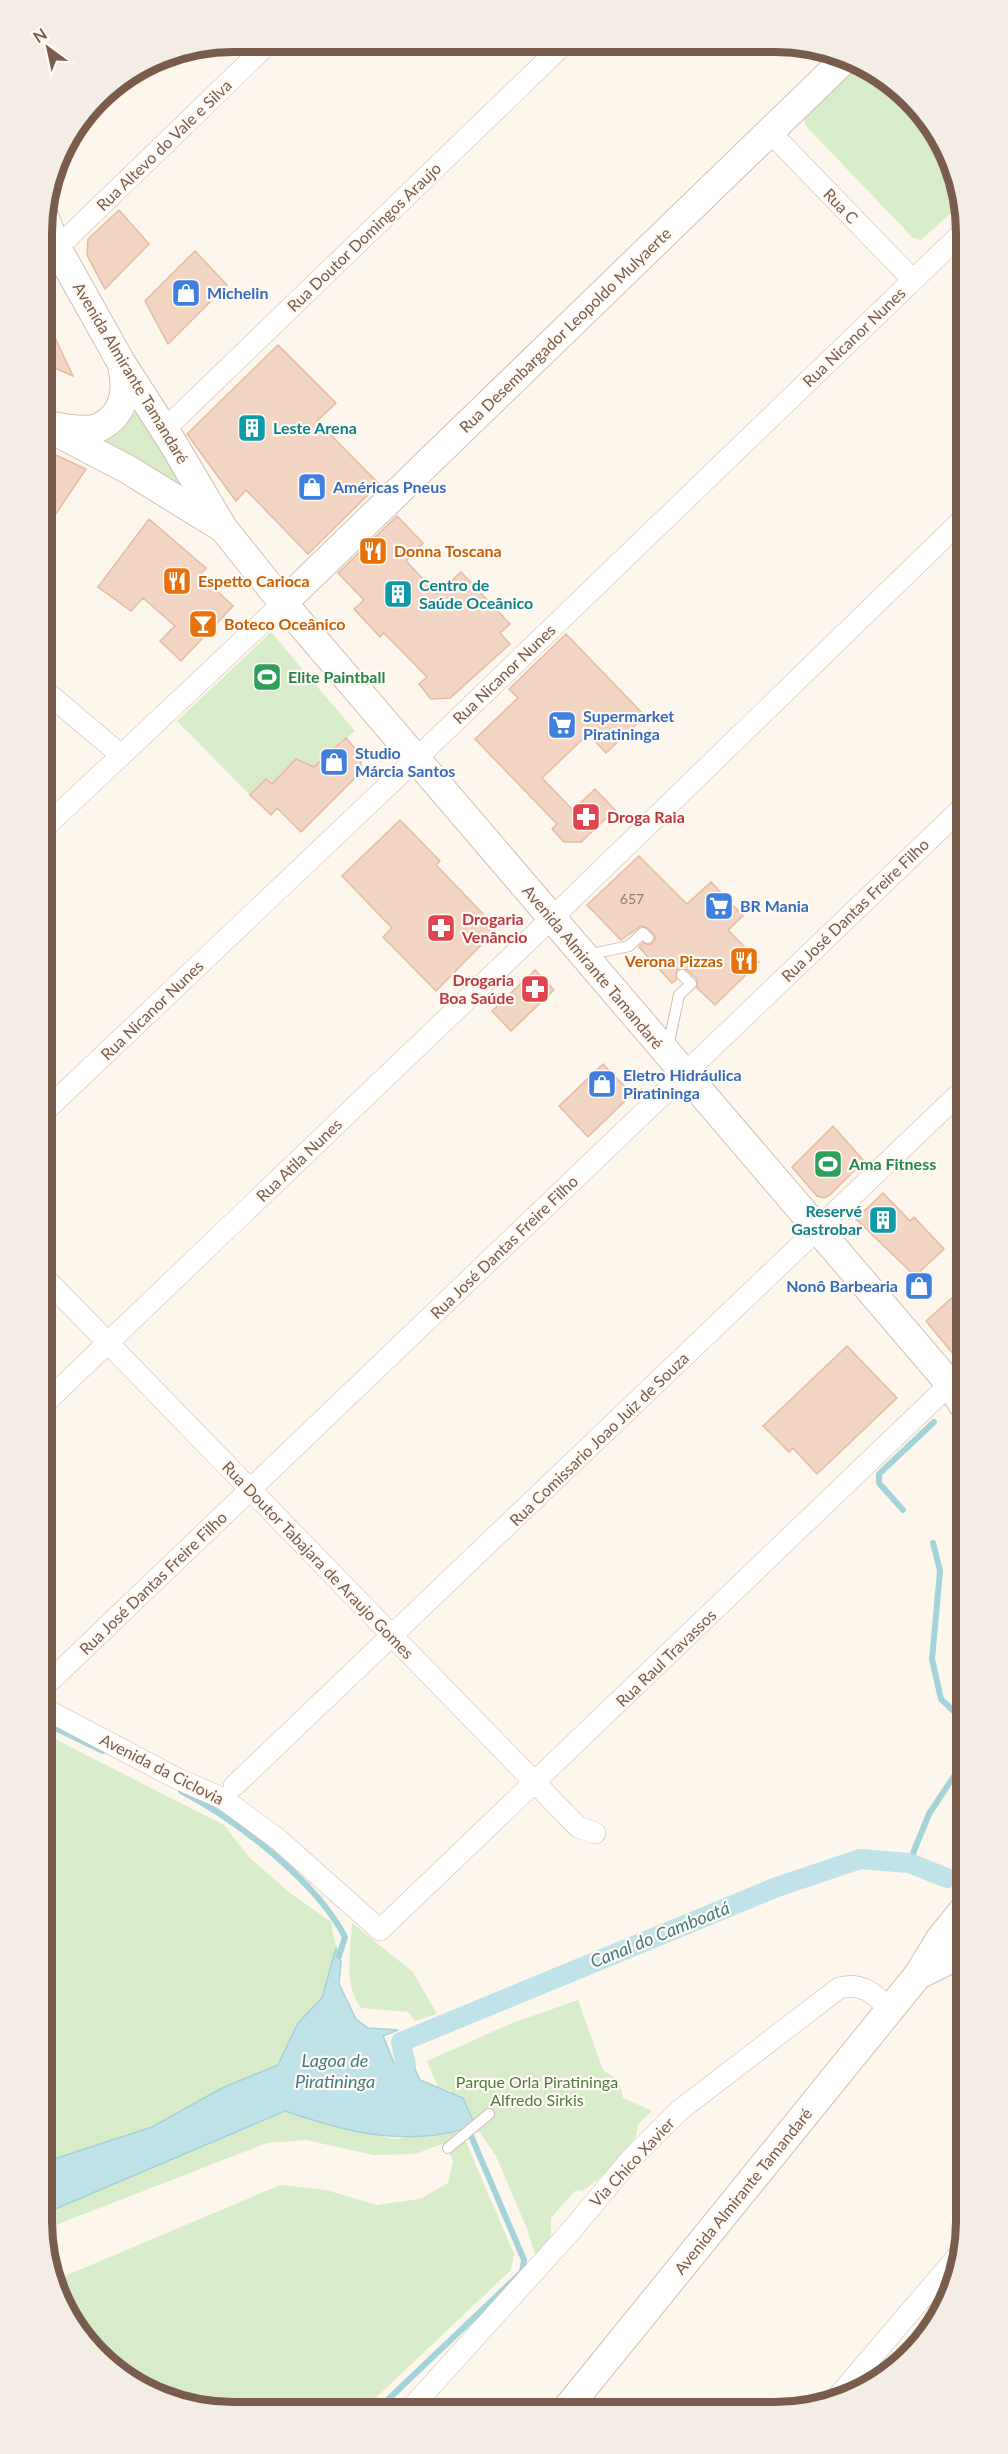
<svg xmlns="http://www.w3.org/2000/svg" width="1008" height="2454" font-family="Lato,sans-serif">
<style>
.green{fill:#d8ecc9}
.water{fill:#bfe3e8;stroke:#a5d3da;stroke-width:1.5}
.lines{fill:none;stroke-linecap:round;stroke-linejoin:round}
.stream{stroke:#a5d3da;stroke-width:6}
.canal{stroke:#bfe3e8;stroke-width:20}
.building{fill:#f3d5c3;stroke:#e6bba3;stroke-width:1.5}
.lane-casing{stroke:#d1beb0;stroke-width:12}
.street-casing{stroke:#d1beb0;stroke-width:22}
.secondary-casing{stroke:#d6c0b0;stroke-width:30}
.lane{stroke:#fff;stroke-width:10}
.street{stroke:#fff;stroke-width:21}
.secondary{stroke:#fff;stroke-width:28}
.labels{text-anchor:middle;stroke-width:4.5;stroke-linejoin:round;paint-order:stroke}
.number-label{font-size:14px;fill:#987a6a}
.street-label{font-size:16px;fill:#7a5c4d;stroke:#fffaf3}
.shop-label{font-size:16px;font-weight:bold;fill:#366cbe;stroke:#fffaf3;text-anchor:start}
.culture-label{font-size:16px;font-weight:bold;fill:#0d838f;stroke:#fffaf3;text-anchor:start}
.food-label{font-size:16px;font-weight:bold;fill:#c56008;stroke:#fffaf3;text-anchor:start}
.leisure-label{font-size:16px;font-weight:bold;fill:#27864d;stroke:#fffaf3;text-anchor:start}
.health-label{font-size:16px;font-weight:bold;fill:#be3a42;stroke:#fffaf3;text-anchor:start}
.park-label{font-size:16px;fill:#537a41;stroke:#fffaf3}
.water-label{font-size:18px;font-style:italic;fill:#437c86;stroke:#fffaf3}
.rim{fill:none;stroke:#7a5c4d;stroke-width:8}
</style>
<rect width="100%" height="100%" fill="#fdf6ec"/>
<path class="green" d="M860,62l50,36 50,86v21l-39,35 -8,-2 -108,-113 -1,-7 6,-7z
M138,409l58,88 -95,-57 19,-8z
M271,632l84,99 -41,36 -18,-8 -24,25 -6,-5 -16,16 -73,-74z
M47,1735l177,90 25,32 41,36 41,29 5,26 -14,50 -24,25 -20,42 -56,23 -70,39 -104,34z
M352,1923l61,49 24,42 -22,7 -7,-9 -47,-4c-18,-24 -10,-56 -9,-85z
M578,2000l25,70 16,10 4,18 29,13 -14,13 -2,13 -36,41 -16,12 -9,1 -24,27v29l-14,14 -10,-32 -31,-73 -45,-65 -13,-4 -11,-26 85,-38z
M285,2111l42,14 69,14 61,-7 6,3 51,119 -3,16 -146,138h-169l-89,-44 -39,-47 -15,-36 227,-96 46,5 51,15 43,-6 28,-16 5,-21 -5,-14 -6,-4 -27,10 -42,1 -67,-15 -39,3 -219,85v-16z"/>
<path class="water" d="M336,1948l5,13 -2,23 17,35 12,9 30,2 -15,6 11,27 20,4 6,13 43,18 11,25c-13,9 -22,9 -38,12 -53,7 -101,-7 -151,-24l-237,101v-51l104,-34 70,-39 56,-23 20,-42 24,-25z"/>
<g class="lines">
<path class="stream" d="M903,1510l-24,-27v-9l55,-52
M933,1543l7,28 -8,88 9,40 23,22
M47,1724l56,27
M181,1791c56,29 135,90 164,146l-6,19
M909,1863l20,-49 35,-53
M379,2408l143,-136 2,-12 -55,-129"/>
<path class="canal" d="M406,2065l-5,-23 376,-155 83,-28 49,4 38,15"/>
</g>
<path class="building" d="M119,210l30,34 -44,45 -18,-34 1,-16z
M195,251l32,34 -59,59 -23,-43z
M43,312l30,64 -30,-13z
M278,345l58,58 -19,18 62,63 -71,70 -62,-64 -10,11 -49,-67z
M43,449l43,20 -43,64z
M397,516l26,27 -17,18 31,33 24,-22 49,52 -10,9 10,11 -60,54 -19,1 -12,-15 8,-7 -43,-44 -4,4 -26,-28 10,-9 -26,-27z
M149,519l57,49 -6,7 33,31 -52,55 -21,-20 15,-15 -32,-28 -12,13 -33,-24z
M566,634l79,82 -39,37 -18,-19 -46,44 31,32 22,-21 20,21 -34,32h-17l-12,-13 5,-5 -82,-85 43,-41 -9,-9z
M346,738l14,16 1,13 -8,13 -52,52 -24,-24 -6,7 -21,-20 16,-16 6,5 24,-25 18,8z
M400,820l40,41 -4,4 55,57v13l-55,56 -53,-54 9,-9 -50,-52z
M639,856l48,48 24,-22 32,34 -15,14 31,32 -44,43 -18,-17v-9l-10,-9 -10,-1 -1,11 -4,3 -33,-36 4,-4 7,2 5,-5v-4l-7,-8 -7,-2 -20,14 -34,-35z
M535,970l19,20 -43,41 -19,-20z
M603,1064l29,30 -44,43 -29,-31z
M833,1126l31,35 -34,34 -6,3 -7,-2 -25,-29z
M883,1193l27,28 4,-4 30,32 -29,27 -59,-57z
M963,1288v59l-9,8 -28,-34z
M847,1346l50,52 -80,76 -24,-26 -4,4 -26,-26z"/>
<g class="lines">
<g class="lane-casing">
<path id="lane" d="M587,955l42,-9 14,-13 5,5
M668,1047l11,-52 12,-11 -9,-9
M448,2148l41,-34"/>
</g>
<g class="street-casing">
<path id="street" d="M770,132l143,148
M57,248l213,-206
M164,430l400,-386
M44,690l77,65
M44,828l239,-225
M45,1111l371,-352 544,-524
M46,1279l532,548 17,6
M46,1402l506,-484 409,-397
M47,1684l914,-875
M47,1710l129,68 46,20 57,42 101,90 570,-546
M234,1786l728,-695
M834,2401l128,-150
M412,2407l158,-175 60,-72 50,-50 159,-122c23,-6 35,5 50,21"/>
</g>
<g class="secondary-casing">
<path id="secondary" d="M44,216l13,32 65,116 49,76 52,88 60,75 667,781 13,21
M43,425l84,44 94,58
M53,426c13,2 35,7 47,1 25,-13 28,-37 22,-61
M283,603l564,-546
M918,1975l47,-23
M568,2407l350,-432 22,-36 25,-31"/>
</g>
<use href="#lane" class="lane"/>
<use href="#street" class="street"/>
<use href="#secondary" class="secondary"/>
</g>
<defs>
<g id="shop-square" transform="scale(1.5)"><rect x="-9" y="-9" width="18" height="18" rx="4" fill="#3f7fe0" stroke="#fffaf3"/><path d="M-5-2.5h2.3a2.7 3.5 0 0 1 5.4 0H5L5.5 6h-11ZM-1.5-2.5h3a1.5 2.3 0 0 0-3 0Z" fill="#fff"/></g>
<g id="building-square" transform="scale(1.5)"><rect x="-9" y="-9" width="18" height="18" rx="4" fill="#0f9aa8" stroke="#fffaf3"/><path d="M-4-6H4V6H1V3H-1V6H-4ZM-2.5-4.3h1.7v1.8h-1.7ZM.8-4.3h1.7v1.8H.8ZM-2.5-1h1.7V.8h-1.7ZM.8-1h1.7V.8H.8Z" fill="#fff"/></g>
<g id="restaurant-square" transform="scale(1.5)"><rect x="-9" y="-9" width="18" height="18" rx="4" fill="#e8710a" stroke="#fffaf3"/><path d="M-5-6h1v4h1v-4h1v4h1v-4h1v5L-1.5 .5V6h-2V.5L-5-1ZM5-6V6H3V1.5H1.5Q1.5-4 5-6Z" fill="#fff"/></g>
<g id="bar-square" transform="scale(1.5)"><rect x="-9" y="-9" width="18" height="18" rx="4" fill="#e8710a" stroke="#fffaf3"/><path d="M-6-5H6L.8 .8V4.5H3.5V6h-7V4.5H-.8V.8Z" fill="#fff"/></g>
<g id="stadium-square" transform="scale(1.5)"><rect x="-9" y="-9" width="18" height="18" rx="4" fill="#2e9e5b" stroke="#fffaf3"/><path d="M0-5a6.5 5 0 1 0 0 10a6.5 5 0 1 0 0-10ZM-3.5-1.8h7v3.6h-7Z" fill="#fff"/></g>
<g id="supermarket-square" transform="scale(1.5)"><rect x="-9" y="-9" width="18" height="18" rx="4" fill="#3f7fe0" stroke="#fffaf3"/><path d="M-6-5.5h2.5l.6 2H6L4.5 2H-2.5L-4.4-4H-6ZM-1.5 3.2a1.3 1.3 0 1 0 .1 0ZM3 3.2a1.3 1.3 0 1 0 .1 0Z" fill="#fff"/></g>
<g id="pharmacy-square" transform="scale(1.5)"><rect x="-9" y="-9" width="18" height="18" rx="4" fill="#e0444e" stroke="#fffaf3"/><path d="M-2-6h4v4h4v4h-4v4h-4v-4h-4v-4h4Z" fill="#fff"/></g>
</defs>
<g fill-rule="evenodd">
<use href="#shop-square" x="186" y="293"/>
<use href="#building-square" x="252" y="428"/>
<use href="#shop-square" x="312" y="487"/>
<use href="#restaurant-square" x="373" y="551"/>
<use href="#restaurant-square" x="177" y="581"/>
<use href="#building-square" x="398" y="594"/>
<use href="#bar-square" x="203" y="624"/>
<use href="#stadium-square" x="267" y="677"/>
<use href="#supermarket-square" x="562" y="725"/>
<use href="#shop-square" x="334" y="762"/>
<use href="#pharmacy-square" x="586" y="817"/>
<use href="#supermarket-square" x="719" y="906"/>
<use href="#pharmacy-square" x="441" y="928"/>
<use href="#restaurant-square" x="744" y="961"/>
<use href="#pharmacy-square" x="535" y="989"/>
<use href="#shop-square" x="602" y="1084"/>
<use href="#stadium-square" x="828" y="1164"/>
<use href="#building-square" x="883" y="1220"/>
<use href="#shop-square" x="919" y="1286"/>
</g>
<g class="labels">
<g class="number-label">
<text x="632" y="904">657</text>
</g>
<g class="street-label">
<text transform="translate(164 145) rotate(-44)" y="6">Rua Altevo do Vale e Silva</text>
<text transform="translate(841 206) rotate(46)" y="6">Rua C</text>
<text transform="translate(364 237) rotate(-44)" y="6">Rua Doutor Domingos Araujo</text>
<text transform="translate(565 330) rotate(-44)" y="6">Rua Desembargador Leopoldo Mulyaerte</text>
<text transform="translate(854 337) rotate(-44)" y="6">Rua Nicanor Nunes</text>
<text transform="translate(131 373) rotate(59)" y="6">Avenida Almirante Tamandaré</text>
<text transform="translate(504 674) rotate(-44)" y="6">Rua Nicanor Nunes</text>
<text transform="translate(855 910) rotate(-44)" y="6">Rua José Dantas Freire Filho</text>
<text transform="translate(593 967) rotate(50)" y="6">Avenida Almirante Tamandaré</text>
<text transform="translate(152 1010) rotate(-44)" y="6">Rua Nicanor Nunes</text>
<text transform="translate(299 1160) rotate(-44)" y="6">Rua Atila Nunes</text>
<text transform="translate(504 1247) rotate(-44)" y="6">Rua José Dantas Freire Filho</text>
<text transform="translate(599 1439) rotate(-44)" y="6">Rua Comissario Joao Juiz de Souza</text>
<text transform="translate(318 1560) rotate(46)" y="6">Rua Doutor Tabajara de Araujo Gomes</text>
<text transform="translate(153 1583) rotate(-44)" y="6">Rua José Dantas Freire Filho</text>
<text transform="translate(666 1658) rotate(-44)" y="6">Rua Raul Travassos</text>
<text transform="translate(162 1769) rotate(27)" y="6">Avenida da Ciclovia</text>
<text transform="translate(632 2162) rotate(-47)" y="6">Via Chico Xavier</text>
<text transform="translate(743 2191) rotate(-51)" y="6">Avenida Almirante Tamandaré</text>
</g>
<g class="shop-label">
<text x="207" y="299">Michelin</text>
<text x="333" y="493">Américas Pneus</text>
<text x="583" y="722">Supermarket<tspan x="583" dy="18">Piratininga</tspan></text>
<text x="355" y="759">Studio<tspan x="355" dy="18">Márcia Santos</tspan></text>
<text x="740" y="912">BR Mania</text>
<text x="623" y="1081">Eletro Hidráulica<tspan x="623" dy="18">Piratininga</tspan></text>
<text x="898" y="1292" text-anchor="end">Nonô Barbearia</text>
</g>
<g class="culture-label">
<text x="273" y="434">Leste Arena</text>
<text x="419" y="591">Centro de<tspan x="419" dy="18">Saúde Oceânico</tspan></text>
<text x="862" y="1217" text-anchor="end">Reservé<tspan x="862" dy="18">Gastrobar</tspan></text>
</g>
<g class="food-label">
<text x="394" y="557">Donna Toscana</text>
<text x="198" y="587">Espetto Carioca</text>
<text x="224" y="630">Boteco Oceânico</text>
<text x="723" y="967" text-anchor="end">Verona Pizzas</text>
</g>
<g class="leisure-label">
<text x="288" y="683">Elite Paintball</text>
<text x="849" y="1170">Ama Fitness</text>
</g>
<g class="health-label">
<text x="607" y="823">Droga Raia</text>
<text x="462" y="925">Drogaria<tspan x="462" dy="18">Venâncio</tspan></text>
<text x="514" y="986" text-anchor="end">Drogaria<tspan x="514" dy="18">Boa Saúde</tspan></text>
</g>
<g class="park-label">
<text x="537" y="2088">Parque Orla Piratininga<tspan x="537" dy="18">Alfredo Sirkis</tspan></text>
</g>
<g class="water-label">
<text transform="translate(660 1935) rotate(-22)" y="6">Canal do Camboatá</text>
<text x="335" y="2067">Lagoa de<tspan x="335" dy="21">Piratininga</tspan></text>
</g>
</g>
<path d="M0 0H1008V2454H0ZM233 52H775A181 181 0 0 1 956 233V2221A181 181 0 0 1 775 2402H233A181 181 0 0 1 52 2221V233A181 181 0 0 1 233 52Z" fill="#f4ede6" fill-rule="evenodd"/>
<path class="rim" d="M233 52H775A181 181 0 0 1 956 233V2221A181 181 0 0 1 775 2402H233A181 181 0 0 1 52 2221V233A181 181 0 0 1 233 52Z"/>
<g transform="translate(48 48) rotate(327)" stroke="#fffaf3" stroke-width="4.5" paint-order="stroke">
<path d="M0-4.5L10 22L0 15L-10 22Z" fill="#7a5c4d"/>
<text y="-9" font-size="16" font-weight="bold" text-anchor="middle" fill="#7a5c4d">N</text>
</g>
</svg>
